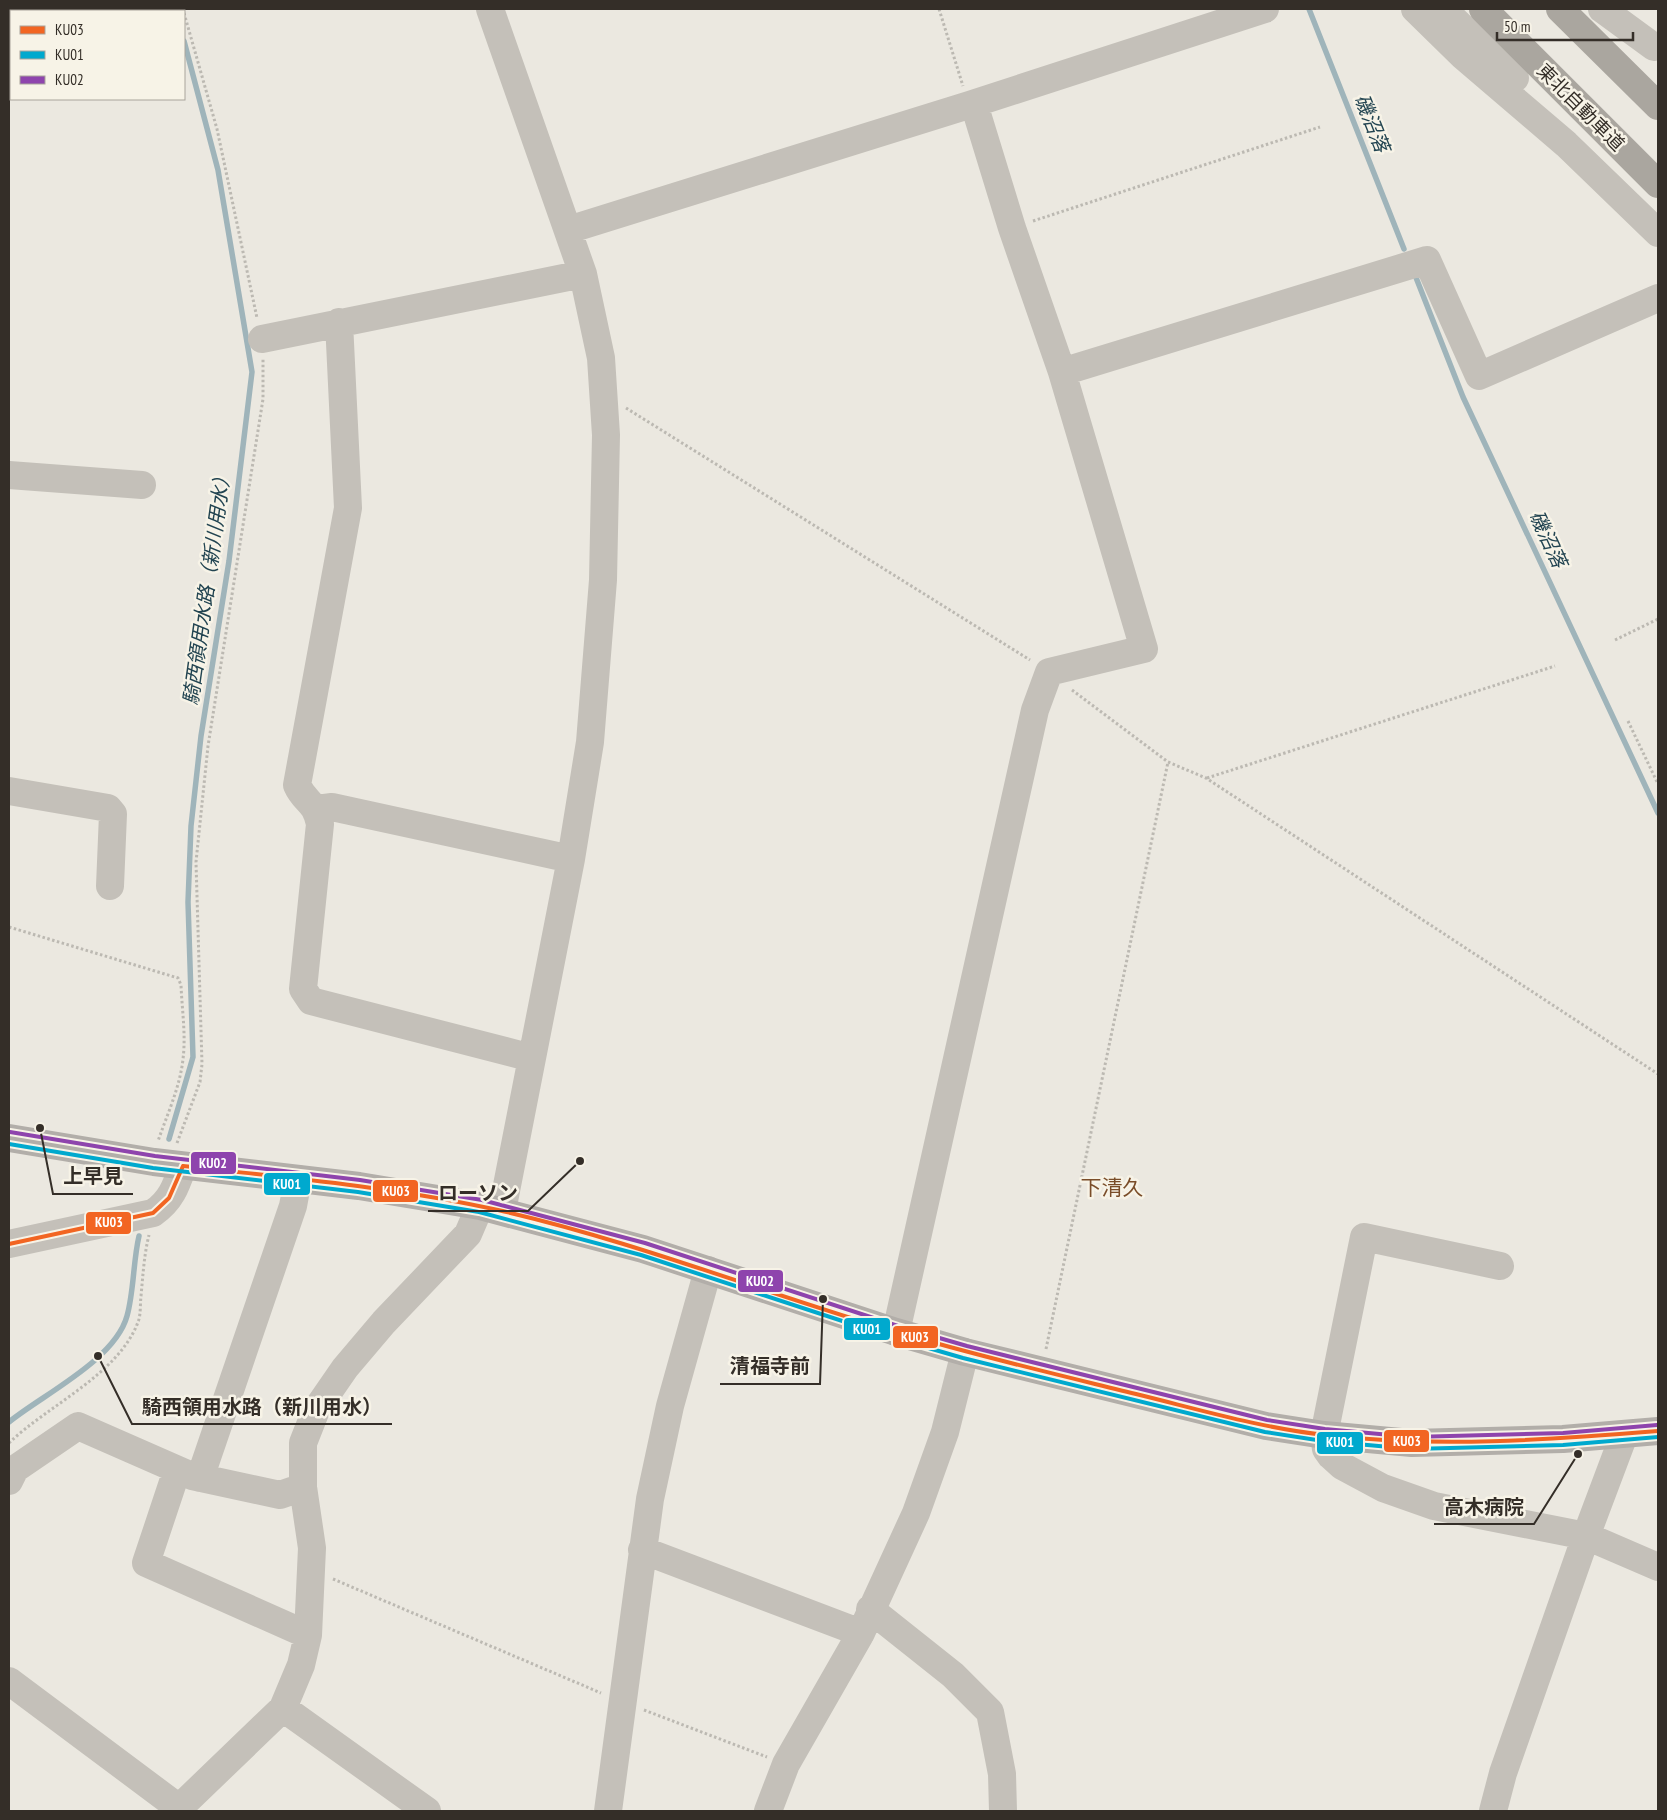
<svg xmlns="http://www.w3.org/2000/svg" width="1667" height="1820" font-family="'PT Sans Narrow','Noto Sans JP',sans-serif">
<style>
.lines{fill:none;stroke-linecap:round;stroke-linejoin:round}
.stream{stroke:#9fb4ba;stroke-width:5.5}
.path{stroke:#bcb9b2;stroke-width:3;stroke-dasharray:2.5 2.5;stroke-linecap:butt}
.minor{stroke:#c4c0b9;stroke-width:28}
.major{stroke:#b2aea9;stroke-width:28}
.highway{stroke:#aaa69f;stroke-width:28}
.bus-1-casing{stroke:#f7f3e7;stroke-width:8}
.bus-2-casing{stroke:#f7f3e7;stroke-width:8}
.bus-3-casing{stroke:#f7f3e7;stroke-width:8}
.bus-1{stroke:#f26522;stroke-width:4}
.bus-2{stroke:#00a9ce;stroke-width:4}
.bus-3{stroke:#8e44ad;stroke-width:4}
.labels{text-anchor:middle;stroke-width:5;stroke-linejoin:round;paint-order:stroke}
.street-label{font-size:19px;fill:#342e28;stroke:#f7f3e7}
.water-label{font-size:20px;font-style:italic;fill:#224451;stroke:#f7f3e7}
.quarter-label{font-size:21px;fill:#7a4d29;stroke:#f7f3e7}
.leader{fill:none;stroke:#342e28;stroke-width:2}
.callout-dot{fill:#342e28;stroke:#f7f3e7;stroke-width:2}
.callout-label{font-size:20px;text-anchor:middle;font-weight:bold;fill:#342e28;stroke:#f7f3e7;stroke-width:5;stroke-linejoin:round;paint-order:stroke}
.line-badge{stroke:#f7f3e7;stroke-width:2}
.badge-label{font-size:14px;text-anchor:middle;font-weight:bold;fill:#fff}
</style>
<rect width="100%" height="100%" fill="#ebe8e0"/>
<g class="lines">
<path class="stream" d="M174,9l1,2
M1309,9l95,240
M1415,275l48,122 195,416
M169,1139l24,-82 -5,-155 3,-76 10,-90 28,-175 23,-189 -34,-202 -34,-129
M9,1422c33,-27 106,-62 118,-106 7,-25 6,-54 12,-80"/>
<path class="path" d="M939,9l24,77
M184,13l33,116 40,189
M1033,221l287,-94
M626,408l404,252
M1615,640l43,-21
M1072,690l96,72 38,16 452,296
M1628,721l30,63
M1207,778l348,-112
M9,927l169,51 3,7c1,25 5,50 2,74 -3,28 -16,56 -25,82
M177,1143l23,-61 2,-18 -6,-202 12,-116 55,-347v-40
M1046,1349l122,-587
M9,1443c38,-37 110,-69 129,-121 3,-7 2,-18 3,-26 2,-21 3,-41 8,-61
M333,1579l268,114
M644,1710l123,47"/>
<path class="minor" d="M490,9l93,265 18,84 5,77 -3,145 -13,162 -19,117 -69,352
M1415,9l47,46 104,89 92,89
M1443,9l72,69
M1602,9l52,38
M568,230l401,-125 296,-96
M339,322l9,186 -51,277c8,18 18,15 23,39l-17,165 8,12 221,57
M262,339l321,-65
M1062,372l365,-112 52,116 179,-78
M9,475l133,10
M9,791l99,17 5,6 -3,72
M317,809l15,-2 239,52
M9,1244l144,-31c18,-12 23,-27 30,-47
M1500,1266l-136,-29 -40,198 2,14 5,7 11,10 41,22 51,18 152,30 72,31
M896,1332l139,-622 14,-38 95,-23 -82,-277 -50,-144 -38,-124
M177,1470l-31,93 162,72
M200,1478l93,-272 5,-27
M9,1481l6,-12 63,-43 114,50 88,19 23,-8
M642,1550l219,83
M870,1609l83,66 37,37 12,62 1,37
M9,1681l170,127
M283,1708l144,103
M176,1811l107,-103 18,-43 7,-30 4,-87 -9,-61v-44l13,-33 29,-42 39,-46 84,-88 12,-28
M608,1811l42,-312 20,-93 38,-136
M768,1811l18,-47 75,-131 55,-120 29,-81 20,-80
M1493,1811l10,-38 83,-237 38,-101"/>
<path class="major" d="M9,1138l145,24 205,24 121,20 163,43 253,83 69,20 301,74 58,9 88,8 151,-4 95,-8"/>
<path class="highway" d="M1483,9l175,175
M1560,9l98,97"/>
<g class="bus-1-casing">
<path id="bus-1" d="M183,1166c105,12 212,21 315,44 136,31 266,83 399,122 80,24 162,43 243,63 61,15 122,33 185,40 111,13 222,5 333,-4
M9,1244l144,-31 16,-15 14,-32"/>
</g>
<g class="bus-2-casing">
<path id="bus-2" d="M9,1144l144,24 205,24 121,20 162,43 253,83 69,20 302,74 58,9 89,8 151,-4 95,-8"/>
</g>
<g class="bus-3-casing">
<path id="bus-3" d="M10,1132l145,24 205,24 122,20 163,43 253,83 69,20 300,74 58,9 87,8 151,-4 94,-8"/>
</g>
<use href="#bus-1" class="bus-1"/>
<use href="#bus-2" class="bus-2"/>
<use href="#bus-3" class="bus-3"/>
</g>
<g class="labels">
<g class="street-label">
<text transform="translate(1581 107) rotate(45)" y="7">東北自動車道</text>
</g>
<g class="water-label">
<text transform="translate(1372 123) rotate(68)" y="7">磯沼落</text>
<text transform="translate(1548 539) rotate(65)" y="7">磯沼落</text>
<text transform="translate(207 586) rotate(-82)" y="7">騎西領用水路（新川用水）</text>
</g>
<g class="quarter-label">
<text x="1112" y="1195">下清久</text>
</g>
</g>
<path class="leader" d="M40 1128L53 1194H133M580 1161L528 1211H428M823 1299L820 1384H720M98 1356L132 1424H392M1578 1454L1534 1524H1434"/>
<g class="callout-dot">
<circle cx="40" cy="1128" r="5"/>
<circle cx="580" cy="1161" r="5"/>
<circle cx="823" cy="1299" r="5"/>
<circle cx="98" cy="1356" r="5"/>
<circle cx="1578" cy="1454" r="5"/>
</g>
<g class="callout-label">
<text x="93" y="1183">上早見</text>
<text x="478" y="1200">ローソン</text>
<text x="770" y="1373">清福寺前</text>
<text x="262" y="1414">騎西領用水路（新川用水）</text>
<text x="1484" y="1514">高木病院</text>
</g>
<g class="line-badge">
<rect x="190" y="1151" width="47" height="24" rx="5" fill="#8e44ad"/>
<rect x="263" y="1172" width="48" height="24" rx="5" fill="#00a9ce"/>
<rect x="372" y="1179" width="47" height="24" rx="5" fill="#f26522"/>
<rect x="85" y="1211" width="47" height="24" rx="5" fill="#f26522"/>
<rect x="737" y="1269" width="47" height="24" rx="5" fill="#8e44ad"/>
<rect x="843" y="1317" width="48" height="24" rx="5" fill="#00a9ce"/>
<rect x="892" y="1325" width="47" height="24" rx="5" fill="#f26522"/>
<rect x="1383" y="1429" width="47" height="24" rx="5" fill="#f26522"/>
<rect x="1316" y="1431" width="48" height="24" rx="5" fill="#00a9ce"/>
</g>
<g class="badge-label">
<text x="213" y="1168">KU02</text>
<text x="287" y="1189">KU01</text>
<text x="396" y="1196">KU03</text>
<text x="109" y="1227">KU03</text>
<text x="760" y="1286">KU02</text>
<text x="867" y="1334">KU01</text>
<text x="915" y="1342">KU03</text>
<text x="1407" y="1446">KU03</text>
<text x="1340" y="1447">KU01</text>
</g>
<rect width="1667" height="1820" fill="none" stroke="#342e28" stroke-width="20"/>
<rect x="10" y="10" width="175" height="90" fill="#f7f3e7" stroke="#a9a49b"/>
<rect x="20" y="26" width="25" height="8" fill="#f26522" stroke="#a9a49b"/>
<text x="55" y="35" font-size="15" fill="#342e28">KU03</text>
<rect x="20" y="51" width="25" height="8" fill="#00a9ce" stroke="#a9a49b"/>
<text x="55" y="60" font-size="15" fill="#342e28">KU01</text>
<rect x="20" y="76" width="25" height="8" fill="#8e44ad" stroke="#a9a49b"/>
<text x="55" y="85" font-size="15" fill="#342e28">KU02</text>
<path d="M1497 32v8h136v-8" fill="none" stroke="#342e28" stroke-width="2.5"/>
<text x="1504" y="32" font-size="15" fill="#342e28" stroke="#f7f3e7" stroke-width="4" paint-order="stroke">50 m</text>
</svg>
